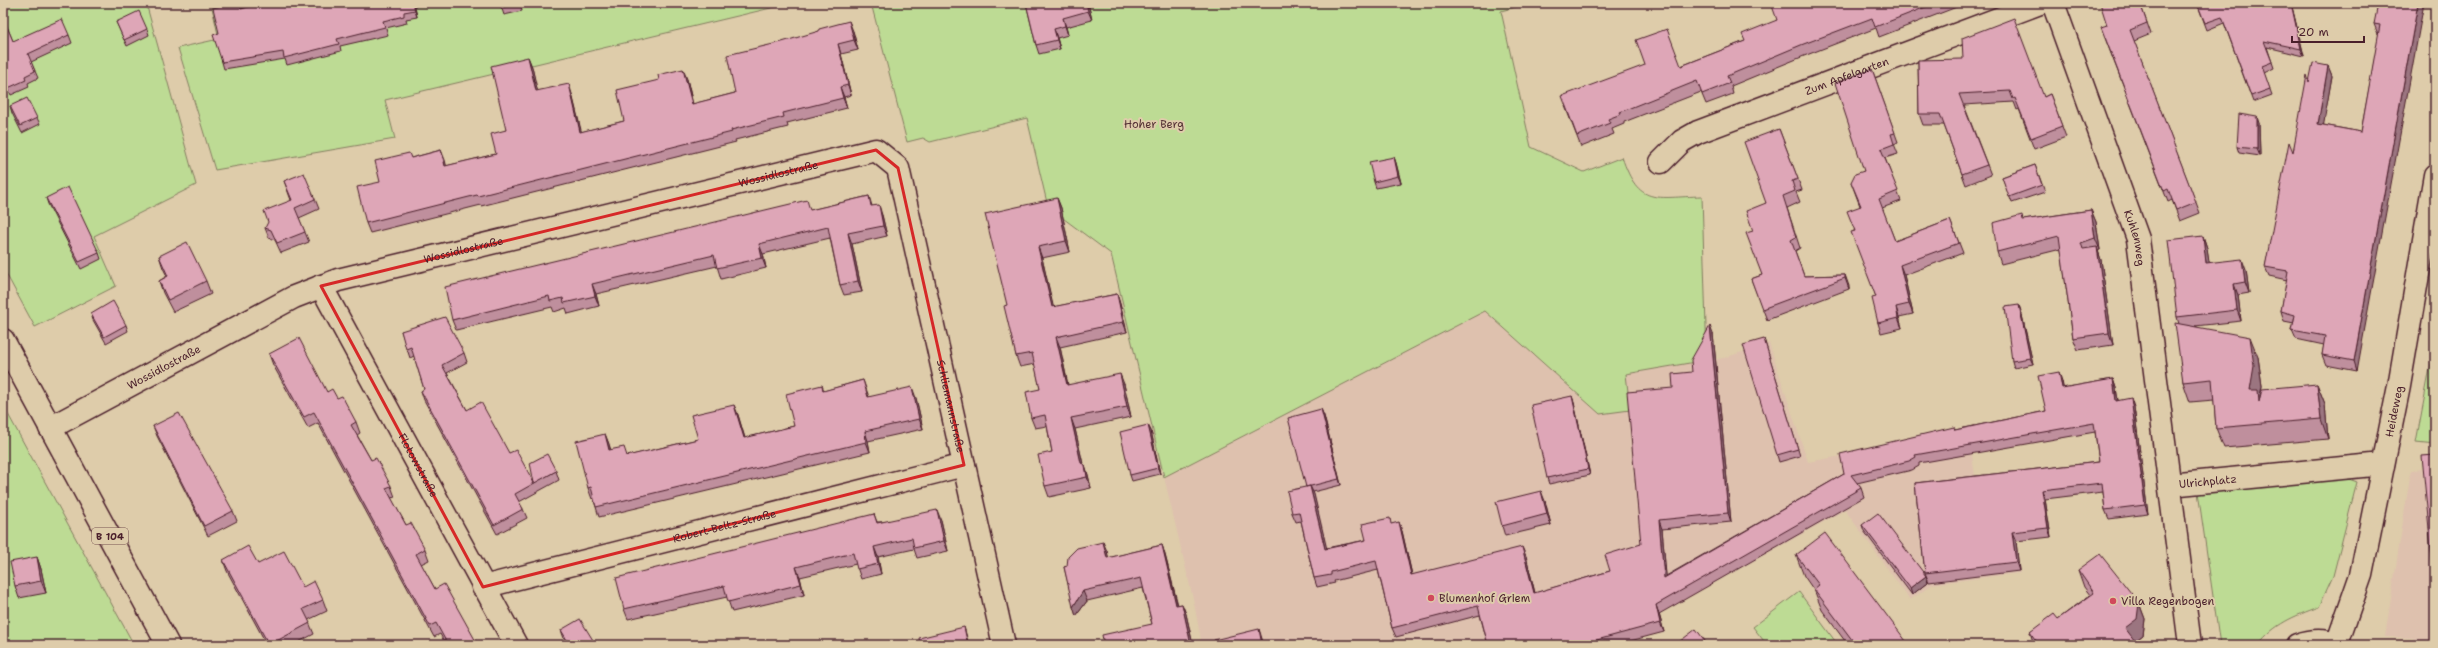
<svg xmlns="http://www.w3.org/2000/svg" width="2438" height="648" font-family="'Shantell Sans',sans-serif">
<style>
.built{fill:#dec1ae}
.green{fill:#bddb94;stroke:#847d60}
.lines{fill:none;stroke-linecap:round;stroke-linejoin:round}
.minor-casing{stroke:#4a1f2b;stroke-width:25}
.tertiary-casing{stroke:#4a1f2b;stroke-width:25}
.primary-casing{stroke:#4a1f2b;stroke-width:25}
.minor{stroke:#deccaa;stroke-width:22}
.tertiary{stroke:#deccaa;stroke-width:22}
.primary{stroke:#deccaa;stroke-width:22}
.wall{fill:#bf8f9d;stroke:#4a1f2b}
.shaded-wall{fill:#9b7480;stroke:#4a1f2b}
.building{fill:#dea6b7;stroke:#4a1f2b}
.marked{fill:none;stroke:#d62828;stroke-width:3;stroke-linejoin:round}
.poi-dot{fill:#d1495b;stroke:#deccaa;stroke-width:1.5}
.labels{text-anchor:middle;stroke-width:4;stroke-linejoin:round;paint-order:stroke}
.shield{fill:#deccaa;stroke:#765351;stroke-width:1}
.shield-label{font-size:10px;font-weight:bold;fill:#4a1f2b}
.street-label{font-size:11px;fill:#4a1f2b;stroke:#deccaa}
.park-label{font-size:11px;fill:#563236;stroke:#deccaa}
.poi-label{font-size:11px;fill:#4a1f2b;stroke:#deccaa;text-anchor:start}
</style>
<rect width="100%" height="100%" fill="#deccaa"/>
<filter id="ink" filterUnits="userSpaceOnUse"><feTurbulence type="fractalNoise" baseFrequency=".025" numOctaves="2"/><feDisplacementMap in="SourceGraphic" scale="8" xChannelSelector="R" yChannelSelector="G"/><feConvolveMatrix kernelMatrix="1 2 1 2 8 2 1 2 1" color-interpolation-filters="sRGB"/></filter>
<g filter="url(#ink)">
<path class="built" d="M1485,311l115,103 26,-40 98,-16 45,-15 39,119 161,-29 10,73 31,-2 10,69 -87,11 -23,16 -65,-90 -184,103 -127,32h-332l-8,-42 -30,-126z
M2435,468v177h-20l-2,-7 -28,-1 26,-167z"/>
<path class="green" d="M3,3h143l50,182 -102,51 22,50 -81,41 -32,-59z
M211,3h581l-407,97 10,39 -180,31 -37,-122 41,-9z
M871,3h660l-30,8 30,136 53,25 38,-15c17,50 33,40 80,39l5,164 -81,14 4,36 -30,4 -115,-103 -321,166 -53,-223 -63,-47 -21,-89 -97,24 -7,-4 -16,4z
M2435,342v102l-19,-2z
M3,405l131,240h-131z
M2349,479l8,3 -24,94 -14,31c-25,9 -45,17 -61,38h-38l-22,-153z
M1799,592l39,53h-71l-14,-18z"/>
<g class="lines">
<g class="minor-casing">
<g id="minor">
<path id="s1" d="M2053,3l85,236 52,406"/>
<path id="s2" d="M1661,162l21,-21 16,-9 342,-129"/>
<path id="s3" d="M321,286l195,359"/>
<path id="s4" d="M50,428l244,-131 44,-17 538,-130 22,18 106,477"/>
<path id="s5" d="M2170,485l213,-21"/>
<path id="s6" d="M483,587l481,-122"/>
</g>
</g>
<g class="tertiary-casing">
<g id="tertiary">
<path id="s7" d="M2337,644l24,-69 38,-189 36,-211"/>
<path d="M2297,645c14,-5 27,-6 41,0"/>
</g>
</g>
<g class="primary-casing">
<path id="primary" d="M3,340l165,305"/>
</g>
<use href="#minor" class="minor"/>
<use href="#tertiary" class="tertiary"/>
<use href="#primary" class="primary"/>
</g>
<path class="wall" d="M240,3l1,5 173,-5 3,14 -11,2 1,4 -21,5 2,7 -48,11 1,5 -54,14 -2,-6 -61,10 -2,-7z
M500,3h20l2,8 -18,4z
M1026,3h62l4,17 -26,7 2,8 -11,3 3,11 -21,5 -3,-9z
M1806,3h161l-88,34 -3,-9 -72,28 -73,30 2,8 -27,10 -5,-12 -77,30v2l-12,5 2,5 -33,13 -16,-41 116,-40 64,-25 53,-35z
M2140,3l11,31 -17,7 66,172 -20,8 -8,-21 -4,2 -63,-164 2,-13z
M2197,3h94l13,53 -37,-9 7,21 -10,5 8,22 -19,7 -29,-79 -17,7z
M2384,4l-27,367 -31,-6 -4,-10 2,-10 -28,-6 -4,-9 2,-7 -10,-2 -3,-10 6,-31 -18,-4 -4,-9 28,-115 16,-72 19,-14 4,10 -9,49 38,7 18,-98h-1l-4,-10z
M3,17l10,24 56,-6 3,8 -41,19 7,16 -10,5 1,4 -18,8 -8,-18z
M116,22l31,7 2,6 -22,11z
M853,31l5,19 -17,4 10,41 -7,2 3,11 -60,15 1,4 -53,13 1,2 -255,64v-1l-111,28 -4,-10 14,-41 31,-24 30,-8 5,16 50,-12 10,-24 22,-73 4,10 5,24 35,3 9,38 43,-11 63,-42 6,25 42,-11z
M1918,60l126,37 6,-3 16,43 -32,12 -15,-40 -2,1 -3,-8 -50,3 27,70 -25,10 -22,-60h-21l-4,-11z
M1872,69l26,73 -4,2 4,10 -13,4 16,43 -19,7 13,33 55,-21 13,33 -59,22 9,39 -14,3 3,11 -21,5 -3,-10 -2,-26 -22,-66 6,-25 -9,-24 13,-11z
M10,106l27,12 3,6 -18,9 -10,-20z
M2259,123l1,33 -21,-3 -2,-6z
M1779,129l23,61 -6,2 4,10 -13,6 13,40 -5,3 9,25 41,-1 4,14 -82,31 -16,-41 11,-4 -9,-44 13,-28z
M1394,157l2,6 5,20 -25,5 -2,-6z
M2035,165l10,27 -33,11 -10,-26z
M284,181l31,18 4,10 -20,9 10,24 -28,11 -6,-13 -6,-2 -4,-10 26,-28z
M869,196l3,10 10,9 5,21 -35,8 10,48 -18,3 -4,-10 -10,-47 -67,16 3,14 -45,11 -4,-13 -121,28 3,12 -31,8 -2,-6 -12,4 -2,-5 -96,23 -4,-10 359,-110z
M46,198l53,55 2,6 -20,10 -33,-65z
M1057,198l4,10 9,44 -28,6 11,49 64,-13 3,10 7,28 -67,15 8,38 56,-1 7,33 -56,12 8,35 2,1 3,10 3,13 -42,9 -4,-11 7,-34 -5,-26 -12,2 -4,-10 9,-29 -5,-25 -15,3 -4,-11 -9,-51z
M2091,210l5,12 4,28 -2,1 3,9 12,85 -35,5 -5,-12 -12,-89 -60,15 -4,-12 27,-32z
M2203,236l4,12 2,15 37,7 3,23 -11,2 3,26 -46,5 63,31 4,29 -2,10v1l57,-13 8,20 3,35 -104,9 -8,-20 -2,-28 -24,2 -7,-20 -4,-58 -2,-7z
M159,256l47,25 5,13 -38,18 -10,-19 -4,-12 8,-5 -4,-8z
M2021,311l12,53 -19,4 -2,-7z
M91,314l35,11 2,6 -22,12 -13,-23z
M401,331l63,22 3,9 -20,11 20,37 42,43 25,30 22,-12 3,9 -40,22 4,7 4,9 -30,16 -73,-134 -3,-9 3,-2 -10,-33 -4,2z
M1713,334l18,188 -69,7 4,47 178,-102 111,-44 91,-19 16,-30 1,7 50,-9 3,9 2,12 16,7 14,107 -39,5 -4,-9 -2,-18 -58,7 6,38 -35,4 3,30 -90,11 -4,-9 -10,-90 184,-21 -4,-30 -176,31v3l-7,4 -55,13 4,5 3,9 -205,117 5,18 -49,13h-127l-8,-30 -84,22 -4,-9 -14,-58 -44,11 1,2 -18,4 -3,-9 -13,-57 -5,1 -4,-9 14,-26 15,-78 3,7 17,69 -28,7 13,56 40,-8 26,-16 10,7 10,44 114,-19 9,37 75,-22 31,-27 32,-156 19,-16z
M1764,339l36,117 -21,6 -2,-7z
M269,354l68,44 19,24 4,11 -3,2 14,25 20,26 4,11 -4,1 15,27 19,24 4,11 -8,4 14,25 43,56h-32l-6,-11 -6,3 -116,-214 -10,5 -35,-63z
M863,380l6,17 47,1 7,31 -55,12 2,11 -271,65 -3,-10 -3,-9 -1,1 -4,-11 17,-54 6,16 17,6 70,-17 36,-34 4,10 7,23 49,-12 28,-41 2,6z
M1572,396l2,7 16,72 -41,9 -2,-6z
M1148,425l3,6 9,43 -28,7 -2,-6z
M153,426l80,85 4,10 -29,15 -51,-100z
M1545,501l6,24 -46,11 -3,-10z
M874,514l3,8 64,-2 7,31 -31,7 -3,-9 -36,8 3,17 -20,5 -5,-15 -56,13 4,18 -72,17 -5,-15 -99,22 -4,-10z
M1862,525l64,51 2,6 -16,13 -48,-64z
M1162,545l3,10 13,50 4,-1 4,10 7,31h-89l48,-21 -9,-36 -56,13 -11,15 -12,-49 43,-16 1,7z
M1796,555l113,90h-61l-26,-35 -7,-18 -11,-16z
M37,557l4,12 5,24 -27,5 -4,-12z
M223,560l35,4 45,23 20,13 4,11 -19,9 6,14 -21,11h-26l-40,-74z
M2078,570l61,33 6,16 -2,16 -8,6 2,4h-103l-4,-13 28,-13 32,-24 -6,-8z
M561,630l35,15h-28l-3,-4z"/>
<path class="shaded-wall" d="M413,3h1l3,14z
M1086,3h2l4,17 -4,-9z
M2291,3l13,53 -3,-7z
M2418,3h6l-67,368 -3,-10z
M1063,18l3,9 2,8 -3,-9z
M849,21l4,10 5,19 -4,-10z
M1054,29l3,9 3,11 -3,-9z
M838,44l3,10 10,41 -3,-10z
M528,57l4,10 8,34 -4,-10z
M2328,66l4,10 -10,58 -4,-10z
M683,69l4,10 8,35 -3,-10z
M569,84l3,10 12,48 -4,-10z
M840,87l4,10 3,11 -4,-10z
M2257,117l2,6 1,33 -3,-7z
M441,150l4,10 4,16 -4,-10z
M1394,157l2,6 5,20 -3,-7z
M1057,198l4,10 9,44 -4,-11z
M879,205l3,10 5,21 -4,-10z
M2091,210l5,12 4,28 -5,-12z
M848,233l4,11 10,48 -4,-11z
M2203,236l4,12 4,26 -5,-11z
M759,244l4,10 3,14 -4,-10z
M1038,247l4,11 14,60 -4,-11z
M2097,247l4,13 12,85 -4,-12z
M2242,259l4,11 3,23 -4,-11z
M1900,265l4,10 9,39 -4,-10z
M1845,275l4,11v3l-4,-11z
M592,284l4,10 3,12 -4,-10z
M2234,284l4,11 3,26 -4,-11z
M1117,294l3,10 7,28 -4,-10z
M2019,305l2,6 12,53 -3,-6z
M1896,307l3,10 3,11 -4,-10z
M1710,326l3,8 18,188 -3,-9z
M1056,337l4,10 10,48 -3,-10z
M2250,337l8,20 4,29 -2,10 5,14 -15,-20z
M2059,372l3,9 3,16 -3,-9z
M1120,374l4,10 7,33 -4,-10z
M2113,379l3,9 3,21 -3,-8z
M2317,384l8,20 3,35 -7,-20z
M912,387l4,11 7,31 -4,-10z
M1572,396l2,7 16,72 -2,-6z
M2131,398l3,9 14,107 -3,-9z
M734,405l4,10 10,34 -4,-11z
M1321,409l3,7 17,69 -2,-6z
M1071,418l4,11 10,44 -4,-10z
M1148,425l3,6 9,43 -2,-6z
M865,431l3,10 2,11 -4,-10z
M605,434l4,10 4,17 -4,-11z
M1085,465l3,10 3,13 -4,-11z
M1310,486l4,8 15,64 -4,-9z
M2042,490l3,9 6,38 -3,-9z
M1541,491l4,10 6,24 -4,-11z
M937,510l4,10 7,31 -4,-10z
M1659,520l3,9 5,57 -3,-8z
M1399,522l3,9 12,53 -3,-9z
M2012,532l4,9 3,30 -3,-9z
M1103,542l4,9 4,17 -4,-10z
M1162,545l3,10 15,60 -4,-10z
M874,547l4,10 3,17 -3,-10z
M1522,547l4,9 11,46 -3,-9z
M37,557l4,12 5,24 -5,-12z
M796,567l4,10 4,18 -3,-11z
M1926,576l2,6 -16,13 -2,-7z
M1083,591l4,10 -11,15 -3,-9z
M2139,603l6,16 -2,16 -8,6 2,4h-8l-4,-17z
M1182,604l4,10 7,31h-2z
M1656,605l3,9 5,18 -4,-9z
M964,627l2,7 3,11h-1z
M1259,629l4,13 1,3h-2z"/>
<path class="building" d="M235,3h4l2,6 22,-6h150l2,7 -11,2v4l-21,5 2,6 -48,12 2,5 -55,14 -1,-6 -61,10 -9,-27 6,-2 -6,-25z
M500,3h19l-18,5z
M1026,3h60l2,8 -25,7 2,8 -11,3 3,11 -21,5z
M1771,3h26l1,3 8,-3h130l-61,24 -3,-9 -71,27 -74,31 3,7 -28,11 -5,-13 -77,31 1,2 -13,5 2,4 -33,13 -15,-40 83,-31 -9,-25 31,-11 14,37 64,-25 -3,-7 35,-14z
M2100,3h40l7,20 -17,7 66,172 -20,8 -8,-21 -4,2 -63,-164 6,-2z
M2197,3h94l10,46 -37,-8 8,21 -10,4 8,23 -19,7 -29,-79 -17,6z
M2384,3h34l-64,358 -32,-6 3,-19 -33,-6 3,-15 -14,-4 7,-40 -23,-4 24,-125 4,10 14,-77 2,7 4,-19 15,3 -10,58 43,8 19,-107 -6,-1 4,-20h6z
M139,11l8,18 -23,11 -8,-18z
M3,17l10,24 49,-22 7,16 -41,19 7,17 -10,5 1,4 -18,8 -5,-12z
M2014,18l30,79 6,-3 12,32 -31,12 -16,-40 -2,1 -3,-8 -51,3 28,71 -25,9 -22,-60h-21l-1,-54 45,-1 -1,-21z
M849,21l5,19 -16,4 10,41 -8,2 3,11 -60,15 1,4 -53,13 1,2 -254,64 -1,-1 -111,28 -9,-36 23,-5 -5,-21 34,-8 2,5 30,-8 4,16 51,-12 -5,-20 15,-4 -15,-64 37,-9 8,34 33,-7 11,48 44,-11 -7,-31 42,-10 -1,-5 25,-6 9,35 43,-11 -8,-38 55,-13 37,-11v-2z
M1872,69l23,64 -4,1 3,10 -13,5 17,42 -19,8 16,42 55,-21 9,23 -59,22 9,39 -13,3 2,11 -20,5 -6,-25 4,-1 -25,-65 4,-1 -8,-20 14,-5 -10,-24 4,-8 9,-3 -29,-88z
M27,98l10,20 -17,8 -10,-20z
M2239,114l18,3v32l-20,-2z
M1779,129l19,50 -6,2 3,10 -12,5 13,41 -5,3 13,36 41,-1v3l-83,31 -11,-30 11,-4 -16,-42 7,-2 -7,-20 20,-8 -22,-61z
M1394,157l4,19 -24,6 -5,-20z
M2035,165l7,20 -33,12 -7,-20z
M304,173l11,26 -20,9 10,24 -28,11 -6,-13 -6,-2 3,-6 -4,-11 28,-11 -8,-19z
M68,187l31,66 -20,9 -33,-64z
M869,196l2,10 8,-1 4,21 -35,7 10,48 -18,4 -12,-58 -69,17 3,14 -45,10 -3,-13 -122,29 3,12 -31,7 -1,-5 -13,3 -1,-5 -97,24 -7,-33 362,-87 3,10z
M1057,198l9,43 -28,6 14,60 65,-13 6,28 -67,15 11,48 53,-11 7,33 -56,11 10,45 4,2 2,12 -42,9 -7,-31 14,-3 -7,-37 -14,3 -5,-26 14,-3 -8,-36 -16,3 -12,-50 3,-1 -22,-91z
M2091,210l4,28 -14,5 2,6 14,-2 12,86 -36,5 -14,-102 -62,16 -4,-29 29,-8 1,5z
M2203,236l3,27 36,-4 3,23 -11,2 3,26 -60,7 -9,-77z
M187,242l19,39 -38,19 -9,-19 9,-5 -9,-20z
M113,301l13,24 -22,12 -13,-23z
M2019,305l11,53 -18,3 -7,-54z
M445,317l19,36 -22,12 25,45 14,-8 28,51 7,-3 18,33 -4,-20 17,-9 9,17 -41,23 8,15 -29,16 -73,-134 3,-2 -13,-42 -5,2 -5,-18z
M2175,323l75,14 4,29 -4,24h8l1,12 3,-13 55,-5 4,35 -105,9 -4,-49 -29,3z
M1710,326l18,187 -69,7 5,58 180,-104 -4,-20 114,-27 1,3 91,-19 -8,-35 21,-4 3,16 51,-9 3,22 15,-3 14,107 -40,5 -3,-27 -60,7 6,38 -36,4 4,30 -91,11 -10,-90 184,-21 -5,-39 -179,32 1,2 -7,4 -58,14 10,13 -205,117 4,18 -82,22h-90l-10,-39 -86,22 -16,-67 -45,11v3l-17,3 -15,-66 -7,1 -5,-22 23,-5 15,63 41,-9 -4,-16 28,-6 1,6 8,-2 12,53 111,-28 12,46 76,-22 -5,-16 36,-11 -14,-152 46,-4 -1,-14 20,-2 -1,-12z
M299,338l28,54 5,-3 5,9 5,-2 14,26 -5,3 20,35 5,-2 15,28 -5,2 20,37 5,-2 14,26 -9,5 19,35 9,-5 34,61h-30l-12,-22 -6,3 -116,-214 -10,5 -35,-63z
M1764,339l34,110 -21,6 -34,-110z
M863,380l5,17 44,-10 7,32 -54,12 1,11 -270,65 -5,-20 -3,1 -12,-47 29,-7 4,16 15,-3 3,9 71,-17 -7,-24 43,-10 10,33 50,-12 -8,-32 36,-9 1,6z
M1572,396l16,73 -41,9 -16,-73z
M1321,409l18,70 -28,7h-1l-4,1 -18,-69z
M179,413l54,98 -29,15 -51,-100z
M1148,425l10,43 -28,7 -10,-43z
M2435,455v136l-13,-135z
M1541,491l6,23 -45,12 -6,-24z
M937,510l7,31 -30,7 -2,-10 -38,9 4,17 -21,5 -4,-16 -57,14 5,17 -73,18 -4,-16 -100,23 -8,-31 258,-64 3,9z
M1878,513l48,63 -16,12 -48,-63z
M1825,533l84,112h-53l-42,-56 5,-4 -23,-30z
M1103,542l4,16 55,-13 14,60 6,-1 9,41h-87l-2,-10 50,-11 -11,-46 -58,13 -10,16 -9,-40 3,-1 1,-9 9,-9z
M248,546l10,18 26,-13 19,36 11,-6 9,19 -20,9 7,14 -41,22 -46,-85z
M2100,554l39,49 -2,16 -12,9 10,13 -6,4h-90l-9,-13 24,-18 4,5 36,-26 -16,-23z
M37,557l4,24 -26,5 -5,-24z
M580,619l16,26h-26l-9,-15z
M964,627l4,18h-48l-1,-7z
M1259,629l3,16h-46l-2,-5z
M1696,629l12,16h-33z"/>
</g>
<path class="marked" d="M876,150l22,18 66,297 -481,122 -162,-301z"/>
<g class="poi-dot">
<circle cx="1431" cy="598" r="4"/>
<circle cx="2113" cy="601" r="4"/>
</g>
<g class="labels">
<rect class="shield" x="92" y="528" width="36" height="16" rx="3"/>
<g class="shield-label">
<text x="110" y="540">B 104</text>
</g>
<g class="street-label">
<text dy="4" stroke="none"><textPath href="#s2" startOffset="207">Zum Apfelgarten</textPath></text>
<text dy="4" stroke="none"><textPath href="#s4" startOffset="777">Wossidlostraße</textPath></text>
<text dy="4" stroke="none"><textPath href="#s1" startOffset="249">Kuhlenweg</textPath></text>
<text dy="4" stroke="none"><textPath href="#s4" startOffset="453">Wossidlostraße</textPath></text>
<text dy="4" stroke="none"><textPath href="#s4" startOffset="129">Wossidlostraße</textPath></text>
<text dy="4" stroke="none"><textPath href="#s4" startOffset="1150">Schliemannstraße</textPath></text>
<text dy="4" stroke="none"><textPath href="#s7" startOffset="240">Heideweg</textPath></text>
<text dy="4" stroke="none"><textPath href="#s3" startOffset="204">Flotowstraße</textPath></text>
<text dy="4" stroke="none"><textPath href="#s5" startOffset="38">Ulrichplatz</textPath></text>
<text dy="4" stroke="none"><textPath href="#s6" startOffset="249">Robert-Beltz-Straße</textPath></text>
</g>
<g class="park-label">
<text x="1154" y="128">Hoher Berg</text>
</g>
<g class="poi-label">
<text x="1439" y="602">Blumenhof Griem</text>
<text x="2121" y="605">Villa Regenbogen</text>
</g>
</g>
<rect width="2438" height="648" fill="none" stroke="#deccaa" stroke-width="16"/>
<rect x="8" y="8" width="2422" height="632" fill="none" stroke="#4a1f2b" stroke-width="1.5" filter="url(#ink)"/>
<path d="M2292 36v6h72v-6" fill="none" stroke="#4a1f2b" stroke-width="2"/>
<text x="2298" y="36" font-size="12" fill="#4a1f2b" stroke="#deccaa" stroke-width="3" paint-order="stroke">20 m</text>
</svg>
